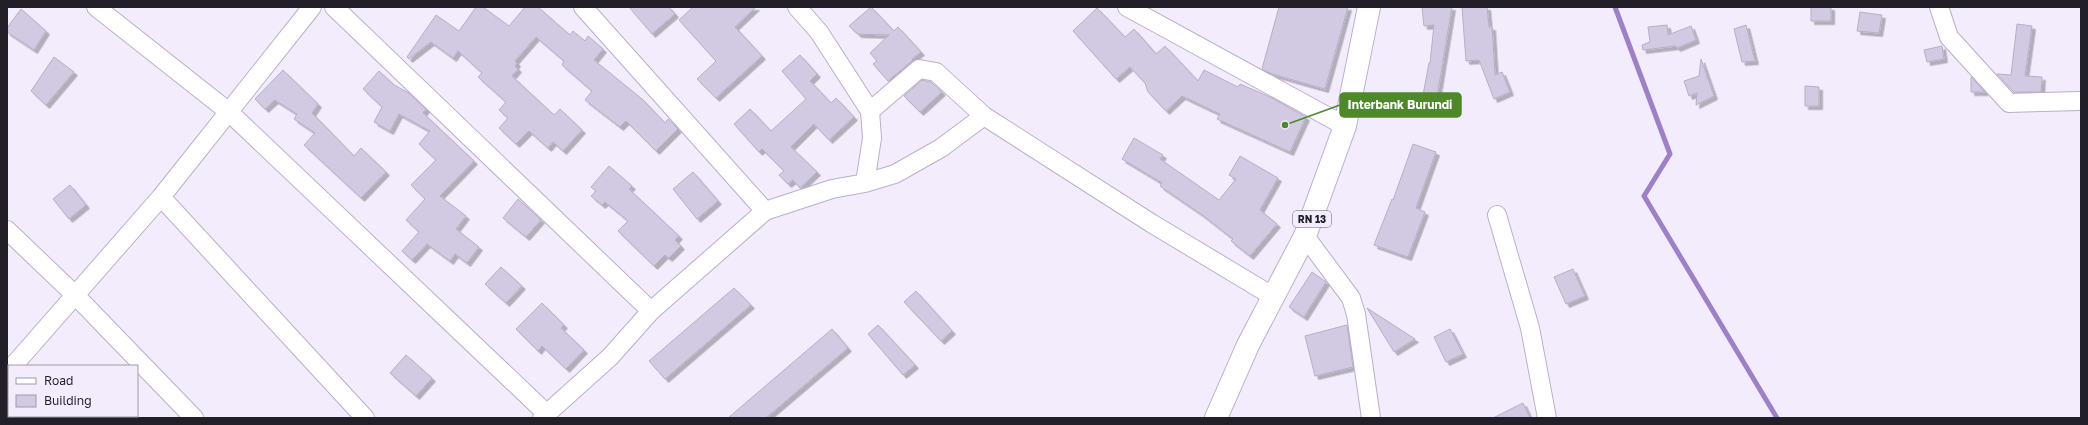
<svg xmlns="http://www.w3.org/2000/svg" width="2088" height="425" font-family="'Golos Text',sans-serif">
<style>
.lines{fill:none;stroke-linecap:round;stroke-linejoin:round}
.stream{stroke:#9e80ca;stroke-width:5}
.building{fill:#d2c9e2;stroke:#b8aec7;filter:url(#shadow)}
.minor-casing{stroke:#b9b0c9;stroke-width:20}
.major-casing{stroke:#b9b0c9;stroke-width:24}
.minor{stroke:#fff;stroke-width:18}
.major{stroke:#fff;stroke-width:22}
.labels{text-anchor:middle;stroke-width:3;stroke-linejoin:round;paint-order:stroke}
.shield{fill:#f2ecfc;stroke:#615c68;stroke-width:1}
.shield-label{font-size:10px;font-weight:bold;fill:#231f29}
.leader{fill:none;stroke:#4d8928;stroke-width:1.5}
.callout-dot{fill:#4d8928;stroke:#f2ecfc;stroke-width:1.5}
.callout{fill:#4d8928;stroke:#4d8928;stroke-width:1.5}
.callout-label{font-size:12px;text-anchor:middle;font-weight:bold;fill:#fff}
</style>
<defs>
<filter id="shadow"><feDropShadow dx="3.5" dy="3.5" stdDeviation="0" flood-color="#0004"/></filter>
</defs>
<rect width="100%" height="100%" fill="#f2ecfc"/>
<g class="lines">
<path class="stream" d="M1615,7l55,147 -26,42 133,222"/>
</g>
<path class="building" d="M476,7h7l26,19 16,-19h13l32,28 3,-4 12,10 3,-5 15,13 -9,11 48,39 23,24 3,-4 10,10 -22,22 -30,-30 -6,6 -35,-27 7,-9 -30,-26 2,-4 -28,-24 -21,24 2,2 -2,3 3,3 -6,7 42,39 6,-6 22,21 -19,21 -10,-9 -5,6 -19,-17 -13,13 -17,-16 9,-10 -9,-8 7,-8 -28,-25 4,-4 -24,-22 -5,7 -22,-16 -22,17 -2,-2 29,-42 23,16z
M629,7h40l6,7 -23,20z
M693,7h63l-21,20 27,29 -46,42 -19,-19 19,-18 -37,-41z
M871,7l23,24 4,-4 23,25 -9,7 1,1 -25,21 -15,-17 4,-3 -7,-8 19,-18 -31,-1 -9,-8z
M1279,7h69l-23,82 -53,-15 -10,-5z
M1422,7h30l-15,90 -14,-2 6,-32h1l4,-38 -10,1z
M1462,7h25l2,20h3l3,48 7,-3 8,20 -16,7 -15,-39 -13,1z
M1811,7h20v14h-20z
M1097,8l28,29 9,-8 22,25 9,-8 33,35 6,-11 34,17 2,-3 30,13 36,20 -16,35 -73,-33 3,-5 -38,-18 -16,15 -18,-19 -3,-9 -15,-16 -14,12 -43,-48z
M21,9l25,22 -12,19 -27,-18v-4z
M1860,12l22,3 -3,18 -22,-2z
M2017,24l15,2 -7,50 17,1 -1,15h-27l-17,-18 14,1z
M1667,25l1,10 23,-9 5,14 -19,8 -1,-2 -33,4 -1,-5 8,-3 -2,-15z
M1746,25l9,36 -13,1 -8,-33z
M1942,46l2,13 -17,3 -3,-12z
M800,55l17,19 -7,7 21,22 5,-5 18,19 -25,23 -15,-16 -23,23 26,25 -17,16 -7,-8 -5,4 -9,-9 5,-4 -22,-22 -3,3 -25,-28 16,-15 21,22 35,-32 -24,-28z
M54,57l20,15 -28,33 -15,-14z
M1701,59l13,37 -18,9 1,-12 -8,3 -5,-15 15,-5z
M283,70l35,34 -6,9 42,43 7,-8 25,24 -25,26 -57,-53 11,-12 -21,-14 3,-5 -22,-14 -10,9 -10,-10z
M379,71l15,14 15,8 17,16 -3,4 51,48 -34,35 26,20 -10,13 23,18 -12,16 -12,-9 -5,7 -23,-17 -15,16 -10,-9 17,-19 -13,-12 19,-21 -14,-14 25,-25 -17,-16 11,-13 -31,-17 -9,17 -16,-9 8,-15 -19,-18z
M1971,77l14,15h-14z
M922,80l9,2 11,10 -22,20 -16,-16z
M1805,86l14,1v19h-14z
M1134,138l29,17 -3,4 59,41 17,-21 -7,-4 11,-19 38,22 -18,32 17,14 -27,32 -19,-15 2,-2 -32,-25 -41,-28 2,-3 -40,-24z
M1413,144l23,8 -20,56 9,4 -17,45 -34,-12 18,-46 1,1z
M609,166l23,20 -3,3 50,47 -4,4 6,6 -12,12 -4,-3 -11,11 -36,-35 10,-10 -23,-19 -3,3 -11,-9 5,-5 -5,-4z
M693,172l25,29 -21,18 -24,-30z
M70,185l16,20 -17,14 -16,-20z
M518,199l23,21 -15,17 -23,-19z
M501,267l21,19 -16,17 -21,-19z
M1573,269l12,27 -19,8 -12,-27z
M1312,272l14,10 -22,35 -15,-10z
M734,288l17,17 -86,74 -16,-18z
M916,291l36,40 -11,10 -37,-39z
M542,303l22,22 -3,3 23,22 -18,19 -24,-23 -4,5 -22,-22z
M1367,308l48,31 -21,13z
M878,325l37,40 -12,10 -35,-41z
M1347,325l6,42 -38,9 -10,-40z
M832,329l16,19 -82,70h-38z
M1450,329l13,25 -17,8 -12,-25z
M406,355l26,23 -16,18 -26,-23z
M1523,403l7,15h-37z"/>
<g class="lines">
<g class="minor-casing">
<path id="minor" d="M96,7l133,105 318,302
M334,7l317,304
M583,7l182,204
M797,7l22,25 51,79 2,27 -7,45
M1127,7l218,119
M1939,7l10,30 60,66 72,-2
M870,111l49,-42 17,3 48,44 167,107 123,74
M161,197l204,221
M1497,215l33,113 17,90
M7,230l68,65 119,123
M1305,236l46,62 5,16 15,104
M13,366l148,-169 151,-190
M7,400l2,2
M25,416l3,2
M542,418l68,-61 41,-46 114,-100 67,-22 33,-6 30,-9 46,-26 43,-32"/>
</g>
<g class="major-casing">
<path id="major" d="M1216,418l32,-73 57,-109 40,-110 24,-119"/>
</g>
<use href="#minor" class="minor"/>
<use href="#major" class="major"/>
</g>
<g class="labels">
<rect class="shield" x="1293" y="211" width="38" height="16" rx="3"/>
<g class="shield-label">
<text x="1312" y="223">RN 13</text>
</g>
</g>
<path class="leader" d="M1285 125L1340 105"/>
<circle class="callout-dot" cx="1285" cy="125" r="4"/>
<rect class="callout" x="1340" y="93" width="121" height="24" rx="4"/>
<g class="callout-label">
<text x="1400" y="109">Interbank Burundi</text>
</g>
<rect width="2088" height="425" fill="none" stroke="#231f29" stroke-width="16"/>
<rect x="8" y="365" width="130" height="52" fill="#f2ecfc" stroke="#9f9aa8"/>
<rect x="16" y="378" width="20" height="6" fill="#ffffff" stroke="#9f9aa8"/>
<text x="44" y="385" font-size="12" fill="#231f29">Road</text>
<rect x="16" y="395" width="20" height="12" fill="#d2c9e2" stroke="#9f9aa8"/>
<text x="44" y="405" font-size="12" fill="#231f29">Building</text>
</svg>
